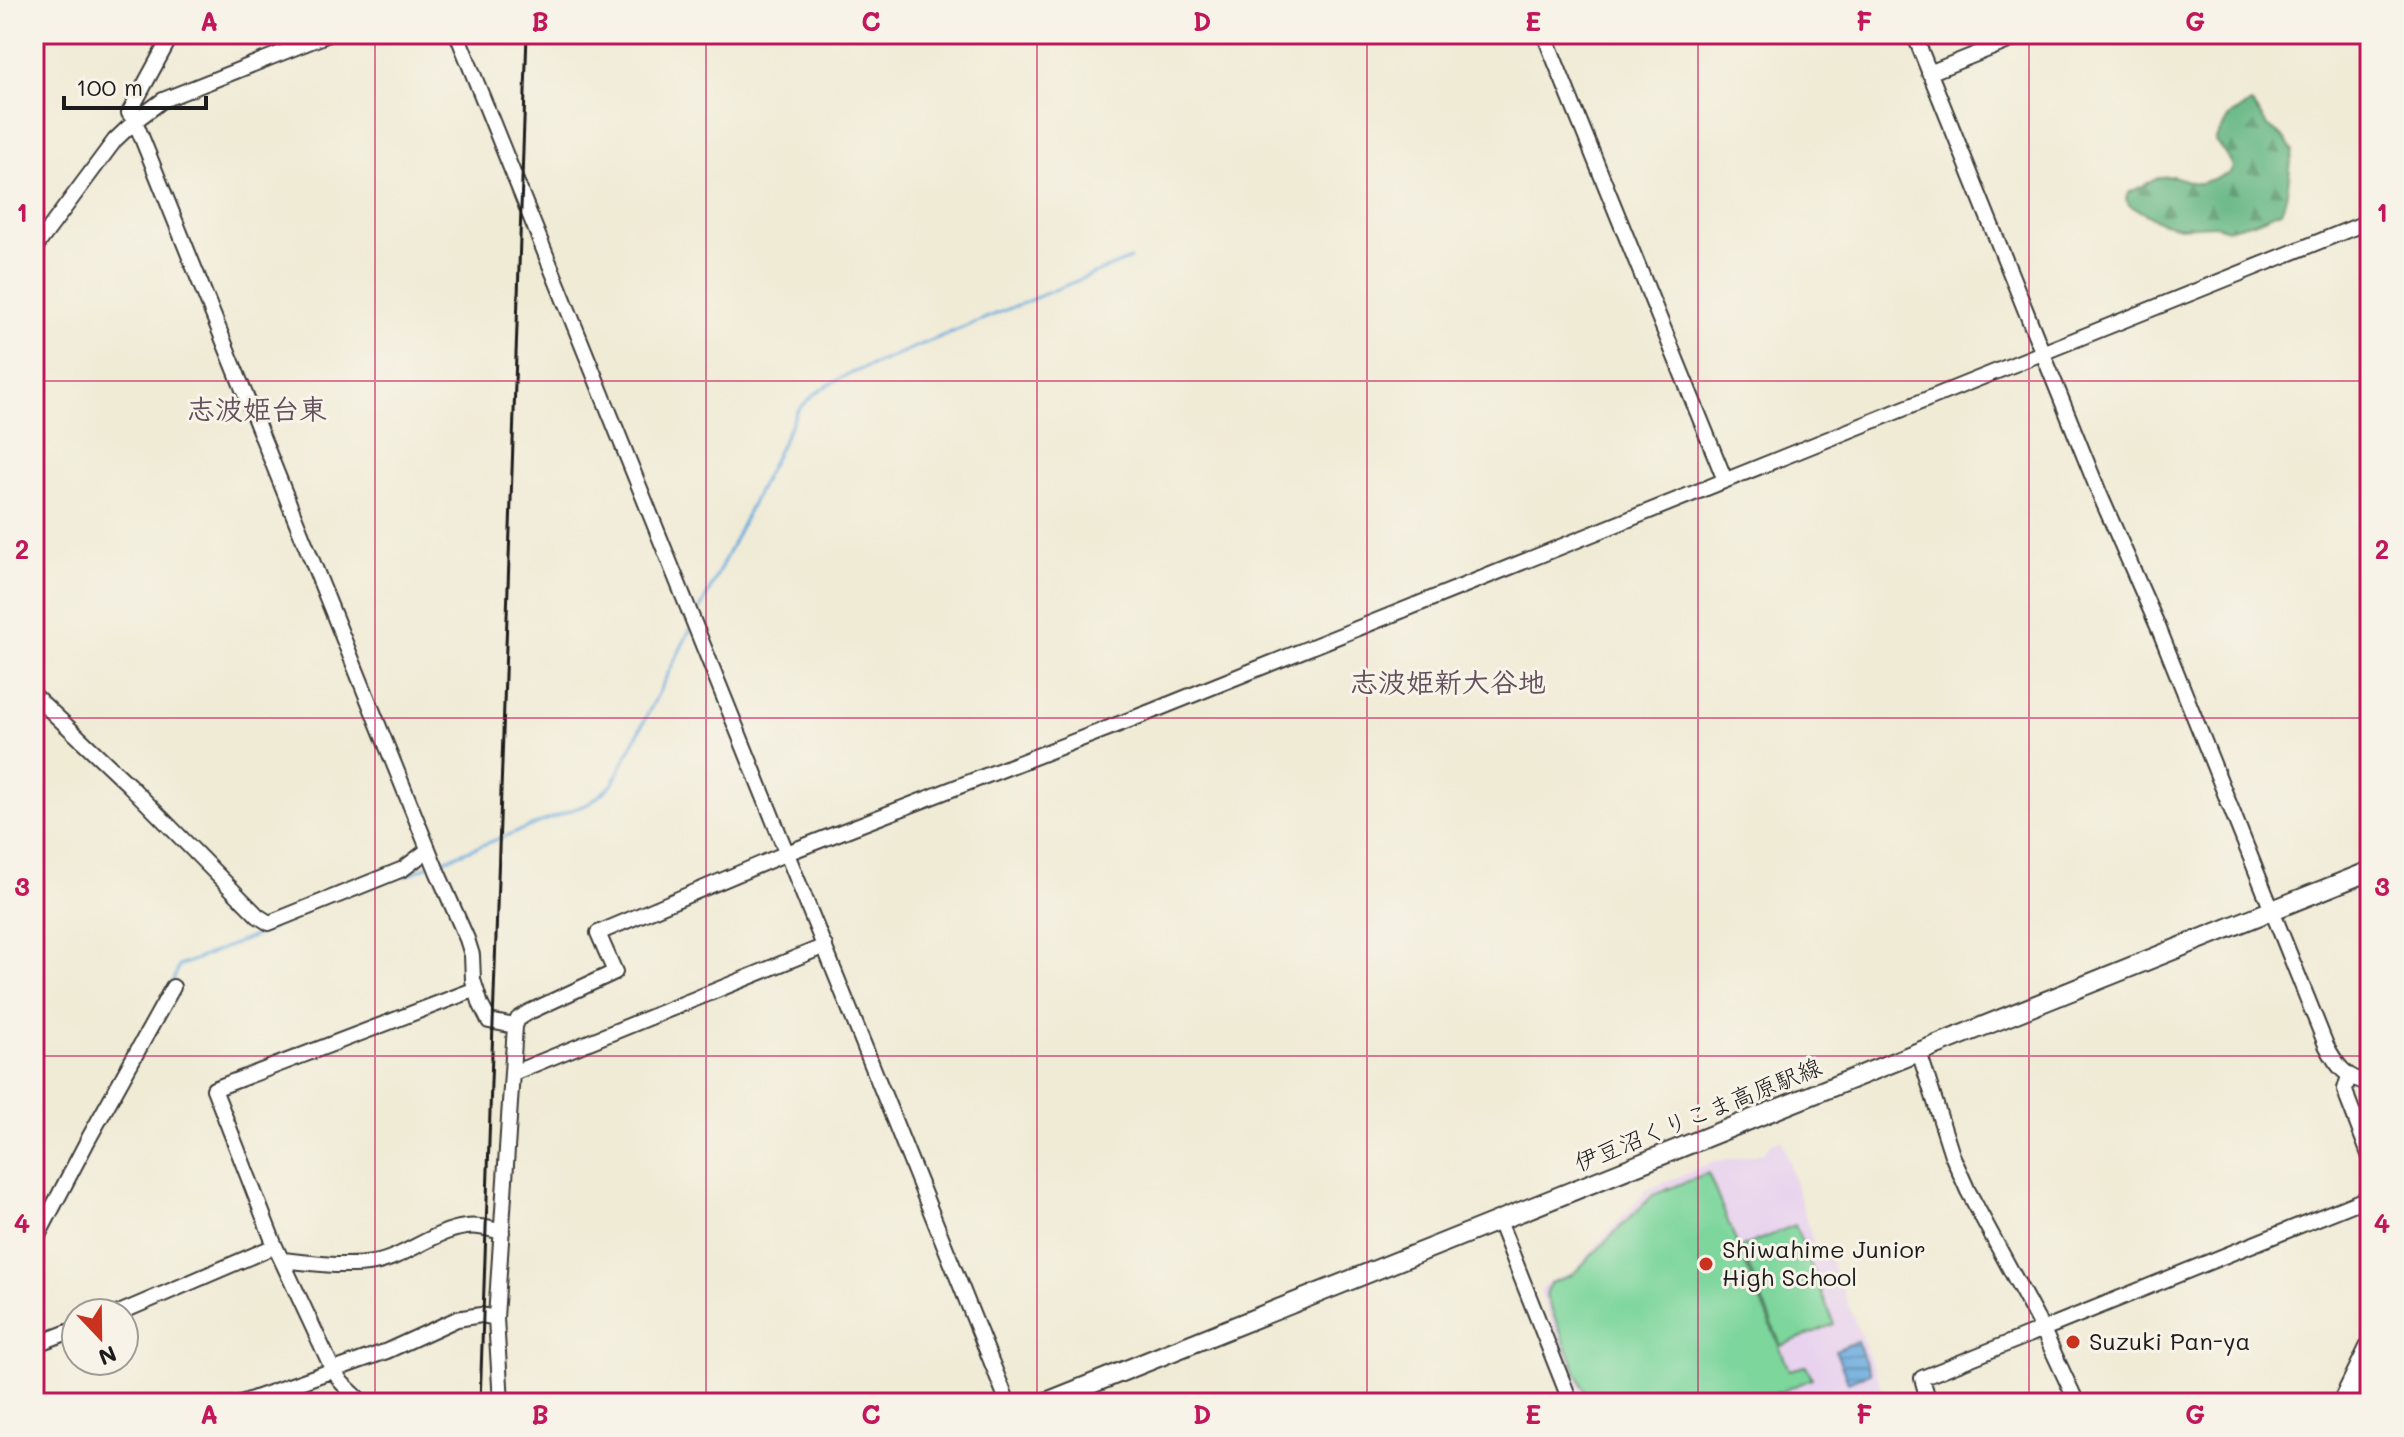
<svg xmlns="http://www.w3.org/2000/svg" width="2404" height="1437" font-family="Mali,'Klee One',sans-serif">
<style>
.built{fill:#e8d2ee}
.green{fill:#7dd69c;stroke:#4c795c;stroke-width:2}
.forest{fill:url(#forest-firs);stroke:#416a50;stroke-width:2}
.water{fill:url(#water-rules);stroke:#43647d;stroke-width:2}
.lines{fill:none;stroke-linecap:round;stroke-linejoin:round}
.stream{stroke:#6aabde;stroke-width:3}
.minor-casing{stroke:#3c3b38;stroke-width:18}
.major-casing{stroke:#3c3b38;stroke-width:22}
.highway-casing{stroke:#3c3b38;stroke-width:24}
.minor{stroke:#fff;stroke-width:14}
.major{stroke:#fff;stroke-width:18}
.highway{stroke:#fff;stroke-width:20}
.rail{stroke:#1c1c1c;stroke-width:3}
.grid{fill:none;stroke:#c2185b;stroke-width:2;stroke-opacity:0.55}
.poi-dot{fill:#c8321e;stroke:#f7f3e8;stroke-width:3}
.labels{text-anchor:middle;stroke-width:6;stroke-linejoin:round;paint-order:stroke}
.street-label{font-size:24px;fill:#1c1c1c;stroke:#f7f3e8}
.poi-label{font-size:24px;fill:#1c1c1c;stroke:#f7f3e8;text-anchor:start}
.quarter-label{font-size:28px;font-weight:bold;fill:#644f5c;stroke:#f7f3e8}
.neatline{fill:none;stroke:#c2185b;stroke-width:3}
.grid-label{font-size:26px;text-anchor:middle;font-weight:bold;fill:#c2185b}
</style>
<defs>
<pattern id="forest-firs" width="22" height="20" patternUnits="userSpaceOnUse" patternTransform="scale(2)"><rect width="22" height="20" fill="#66b784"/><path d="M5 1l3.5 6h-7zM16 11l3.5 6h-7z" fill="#53946b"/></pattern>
<pattern id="water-rules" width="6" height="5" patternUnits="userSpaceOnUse" patternTransform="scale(2)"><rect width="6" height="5" fill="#6aabde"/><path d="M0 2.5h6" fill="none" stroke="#568ab3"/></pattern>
</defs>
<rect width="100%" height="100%" fill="#f7f3e8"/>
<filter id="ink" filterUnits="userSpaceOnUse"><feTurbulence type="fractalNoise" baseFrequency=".0125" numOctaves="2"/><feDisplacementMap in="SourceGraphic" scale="16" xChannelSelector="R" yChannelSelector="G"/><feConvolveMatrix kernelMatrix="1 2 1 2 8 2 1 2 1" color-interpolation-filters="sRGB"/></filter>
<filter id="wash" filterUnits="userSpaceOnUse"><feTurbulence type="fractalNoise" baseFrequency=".006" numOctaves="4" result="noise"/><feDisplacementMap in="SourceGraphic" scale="32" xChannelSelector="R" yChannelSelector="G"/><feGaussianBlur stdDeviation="1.8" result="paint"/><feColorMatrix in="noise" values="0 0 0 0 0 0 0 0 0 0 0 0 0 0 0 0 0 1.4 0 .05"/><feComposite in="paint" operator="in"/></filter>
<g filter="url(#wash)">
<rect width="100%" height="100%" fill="#f0ebd5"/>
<path class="built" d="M1782,1139l35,116 10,-3 61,151h-304l-44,-111 8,-10 25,-10 74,-82 64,-27 53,-10 6,-9z"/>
<path class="green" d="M1708,1173l81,197 17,-4 6,13 -59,24h-164l-43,-107 4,-13 22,-8 81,-80z
M1795,1225l39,99 -53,22 -40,-99z"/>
<path class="forest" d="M2251,103l17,23 17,13 8,12c-5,20 -3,42 -12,60l-27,11 -27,7 -12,-4 -35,2 -20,-5 -31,-17 -3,-6 2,-6 32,-16 13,-1 21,7h7l28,-9 4,-6 -2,-6 -16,-22 15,-24z"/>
<path class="water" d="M1857,1341l13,32 -22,9 -13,-32z"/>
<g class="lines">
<path class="stream" d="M697,616l100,-204c13,-17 28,-26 48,-36l285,-117
M439,862l151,-59 22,-18 78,-155
M405,876l23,-10
M173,981l6,-15 93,-37"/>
</g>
</g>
<g filter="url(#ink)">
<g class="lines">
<g class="minor-casing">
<path id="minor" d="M172,34l-43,79 6,8 302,750 30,68 5,16 1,25 8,25 8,16 26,5
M457,34l551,1369
M1544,34l181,446
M1914,34l186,461 59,134 167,416c11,21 20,34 44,38
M1929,73l97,-39
M34,249l81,-109 20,-19 28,-21 166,-66
M34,695l95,90 129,131 11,7 134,-54 25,-19
M1919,1052l33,103 16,36 75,139 34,73
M513,1073l312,-127
M2349,1076l-4,13 3,11 22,57
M1499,1221l72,182
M34,1243l55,-105 84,-151
M282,1260c30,3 62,8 92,3 32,-6 59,-32 92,-36 12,-2 24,2 36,5
M119,1313l156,-67
M34,1345l42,-16
M241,1403l146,-52 70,-32 24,-4 15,3
M363,1403l-21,-20 -9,-13 -58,-124 -61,-157 262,-100
M501,1403l-5,-85 19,-292 3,-7 11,-7 86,-40 -17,-39 189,-80 363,-141 1220,-491
M1929,1403l-7,-25 448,-181"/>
</g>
<g class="major-casing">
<path id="major" d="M1044,1403l1326,-532"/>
</g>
<g class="highway-casing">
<path id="highway" d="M2343,1403l27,-55"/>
</g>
<use href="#minor" class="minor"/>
<use href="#major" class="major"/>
<use href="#highway" class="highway"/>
<path class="rail" d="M480,1403l47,-1369"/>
</g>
</g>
<path class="grid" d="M375,34v1369M706,34v1369M1037,34v1369M1367,34v1369M1698,34v1369M2029,34v1369M34,381h2336M34,718h2336M34,1056h2336"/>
<g class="poi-dot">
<circle cx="1706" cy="1264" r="8"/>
<circle cx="2073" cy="1342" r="8"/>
</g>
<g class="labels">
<g class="street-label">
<text transform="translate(1698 1115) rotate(-22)" y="8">伊豆沼くりこま高原駅線</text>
</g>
<g class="poi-label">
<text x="1722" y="1258">Shiwahime Junior<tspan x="1722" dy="28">High School</tspan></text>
<text x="2089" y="1350">Suzuki Pan-ya</text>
</g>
<g class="quarter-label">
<text x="257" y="419">志波姫台東</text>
<text x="1448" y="692">志波姫新大谷地</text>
</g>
</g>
<rect width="2404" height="1437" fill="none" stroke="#f7f3e8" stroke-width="88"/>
<g transform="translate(100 1337) rotate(158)"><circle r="38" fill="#f7f3e8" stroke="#9f9d96" stroke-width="2"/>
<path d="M0-6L14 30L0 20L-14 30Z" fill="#c8321e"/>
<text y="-12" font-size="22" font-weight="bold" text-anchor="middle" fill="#1c1c1c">N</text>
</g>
<path d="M64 96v12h142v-12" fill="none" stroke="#1c1c1c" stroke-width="4"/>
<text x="76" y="96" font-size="24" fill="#1c1c1c" stroke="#f7f3e8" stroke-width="6" paint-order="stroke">100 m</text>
<rect x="44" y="44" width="2316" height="1349" class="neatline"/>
<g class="grid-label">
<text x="209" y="31">A</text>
<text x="540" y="31">B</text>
<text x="871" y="31">C</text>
<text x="1202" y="31">D</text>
<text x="1533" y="31">E</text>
<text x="1864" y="31">F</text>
<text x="2195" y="31">G</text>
<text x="22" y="222">1</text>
<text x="2382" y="222">1</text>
<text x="22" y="559">2</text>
<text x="2382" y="559">2</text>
<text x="22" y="896">3</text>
<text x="2382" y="896">3</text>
<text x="22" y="1233">4</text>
<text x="2382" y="1233">4</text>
<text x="209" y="1424">A</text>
<text x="540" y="1424">B</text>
<text x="871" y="1424">C</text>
<text x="1202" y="1424">D</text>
<text x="1533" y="1424">E</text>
<text x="1864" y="1424">F</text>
<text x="2195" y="1424">G</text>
</g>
</svg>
